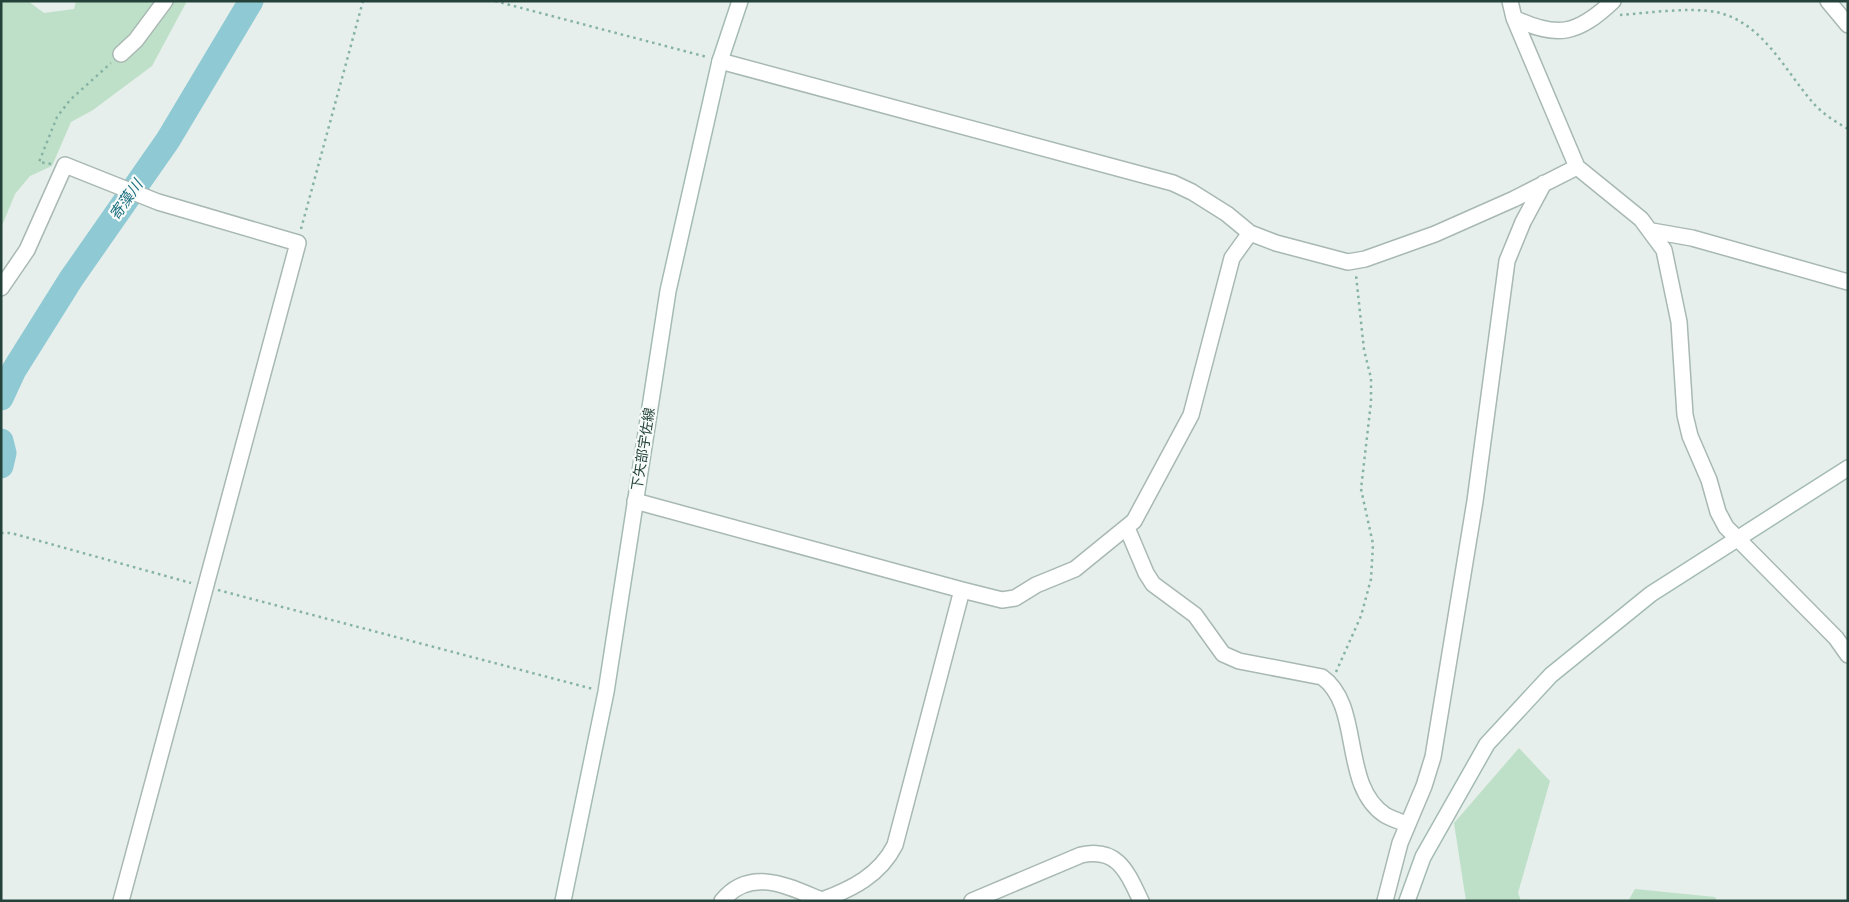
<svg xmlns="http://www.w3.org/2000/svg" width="1849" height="902" font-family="Commissioner,'Noto Sans JP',sans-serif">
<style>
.green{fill:#bfe0c8}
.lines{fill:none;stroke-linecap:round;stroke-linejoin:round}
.river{stroke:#8ec9d4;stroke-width:25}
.street-casing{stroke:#a8b8b2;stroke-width:18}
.secondary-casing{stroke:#a4bbb3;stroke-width:18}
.path{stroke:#86b3a5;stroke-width:2.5;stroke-dasharray:2.5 4;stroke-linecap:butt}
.street{stroke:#fff;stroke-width:15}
.secondary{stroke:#fff;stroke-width:15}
.labels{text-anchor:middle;stroke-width:4.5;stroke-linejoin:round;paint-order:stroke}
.street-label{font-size:14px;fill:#24423a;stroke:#f7fbf9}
.water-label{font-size:15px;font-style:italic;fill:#1c6f80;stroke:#f7fbf9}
</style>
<rect width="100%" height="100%" fill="#e6efeb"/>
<path class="green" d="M1,1h27l16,12 30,-4 2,-8h111l-35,65 -59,44 -22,12 -19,44 -22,10 -15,18 -14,34z
M1519,748l31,33 -32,112 3,8h-55l-12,-78z
M1635,889l80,8 2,4h-89z"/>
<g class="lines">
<path class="river" d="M1,398l13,-28 57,-91 97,-139 83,-139
M1,441l3,12 -3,13"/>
<g class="street-casing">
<path id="street" d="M1510,1l4,17 63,149 64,52 23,31 15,72 6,93 5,21 19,44 9,32 8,15 110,111 12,17
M1828,1l20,24
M1514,18c44,21 64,16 99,-17
M121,54l15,-14 29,-39
M720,61l453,122 19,9 35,22 23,19 26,10 72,19 17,-3 70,-25 79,-35 63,-32
M1652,231l40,7 156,44
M1,288l26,-38 38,-85 93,37 140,41 -177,658
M635,501l327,89 40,10 13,-2 21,-13 39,-16 59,-48 57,-106 41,-157 18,-25
M1127,528l19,45 7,11 42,31 28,39 16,7 83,16c41,29 18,108 63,138 7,4 15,6 22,10
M822,900c30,-11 58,-25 73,-55l67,-255
M722,901c29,-36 69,-13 102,0
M972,901l109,-46c37,-8 46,17 60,46
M1385,901l15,-58 24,-57 9,-29 42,-256 32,-240 16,-39 21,-39"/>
</g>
<g class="secondary-casing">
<path id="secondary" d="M563,901l43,-209 62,-401 52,-230 20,-60
M1407,901l16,-44 64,-113 64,-69 100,-81 197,-126"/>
</g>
<path class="path" d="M495,1l212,56
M1620,15c27,-2 69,-8 96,-3 47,10 69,59 98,92 9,10 22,18 34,25
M51,164l-12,-2 18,-45 13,-17 41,-37
M301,229l62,-228
M1,533h10l180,50
M218,590l375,99
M1336,672l25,-56 10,-37 2,-35 -12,-55 10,-87v-24l-7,-28 -8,-75"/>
<use href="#street" class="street"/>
<use href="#secondary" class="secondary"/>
</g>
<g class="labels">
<g class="street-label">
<text transform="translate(643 449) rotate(-81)" y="5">下矢部宇佐線</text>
</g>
<g class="water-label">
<text transform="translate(126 200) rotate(-55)" y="5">寄藻川</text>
</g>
</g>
<rect width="1849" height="902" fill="none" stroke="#24423a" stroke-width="5"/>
</svg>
